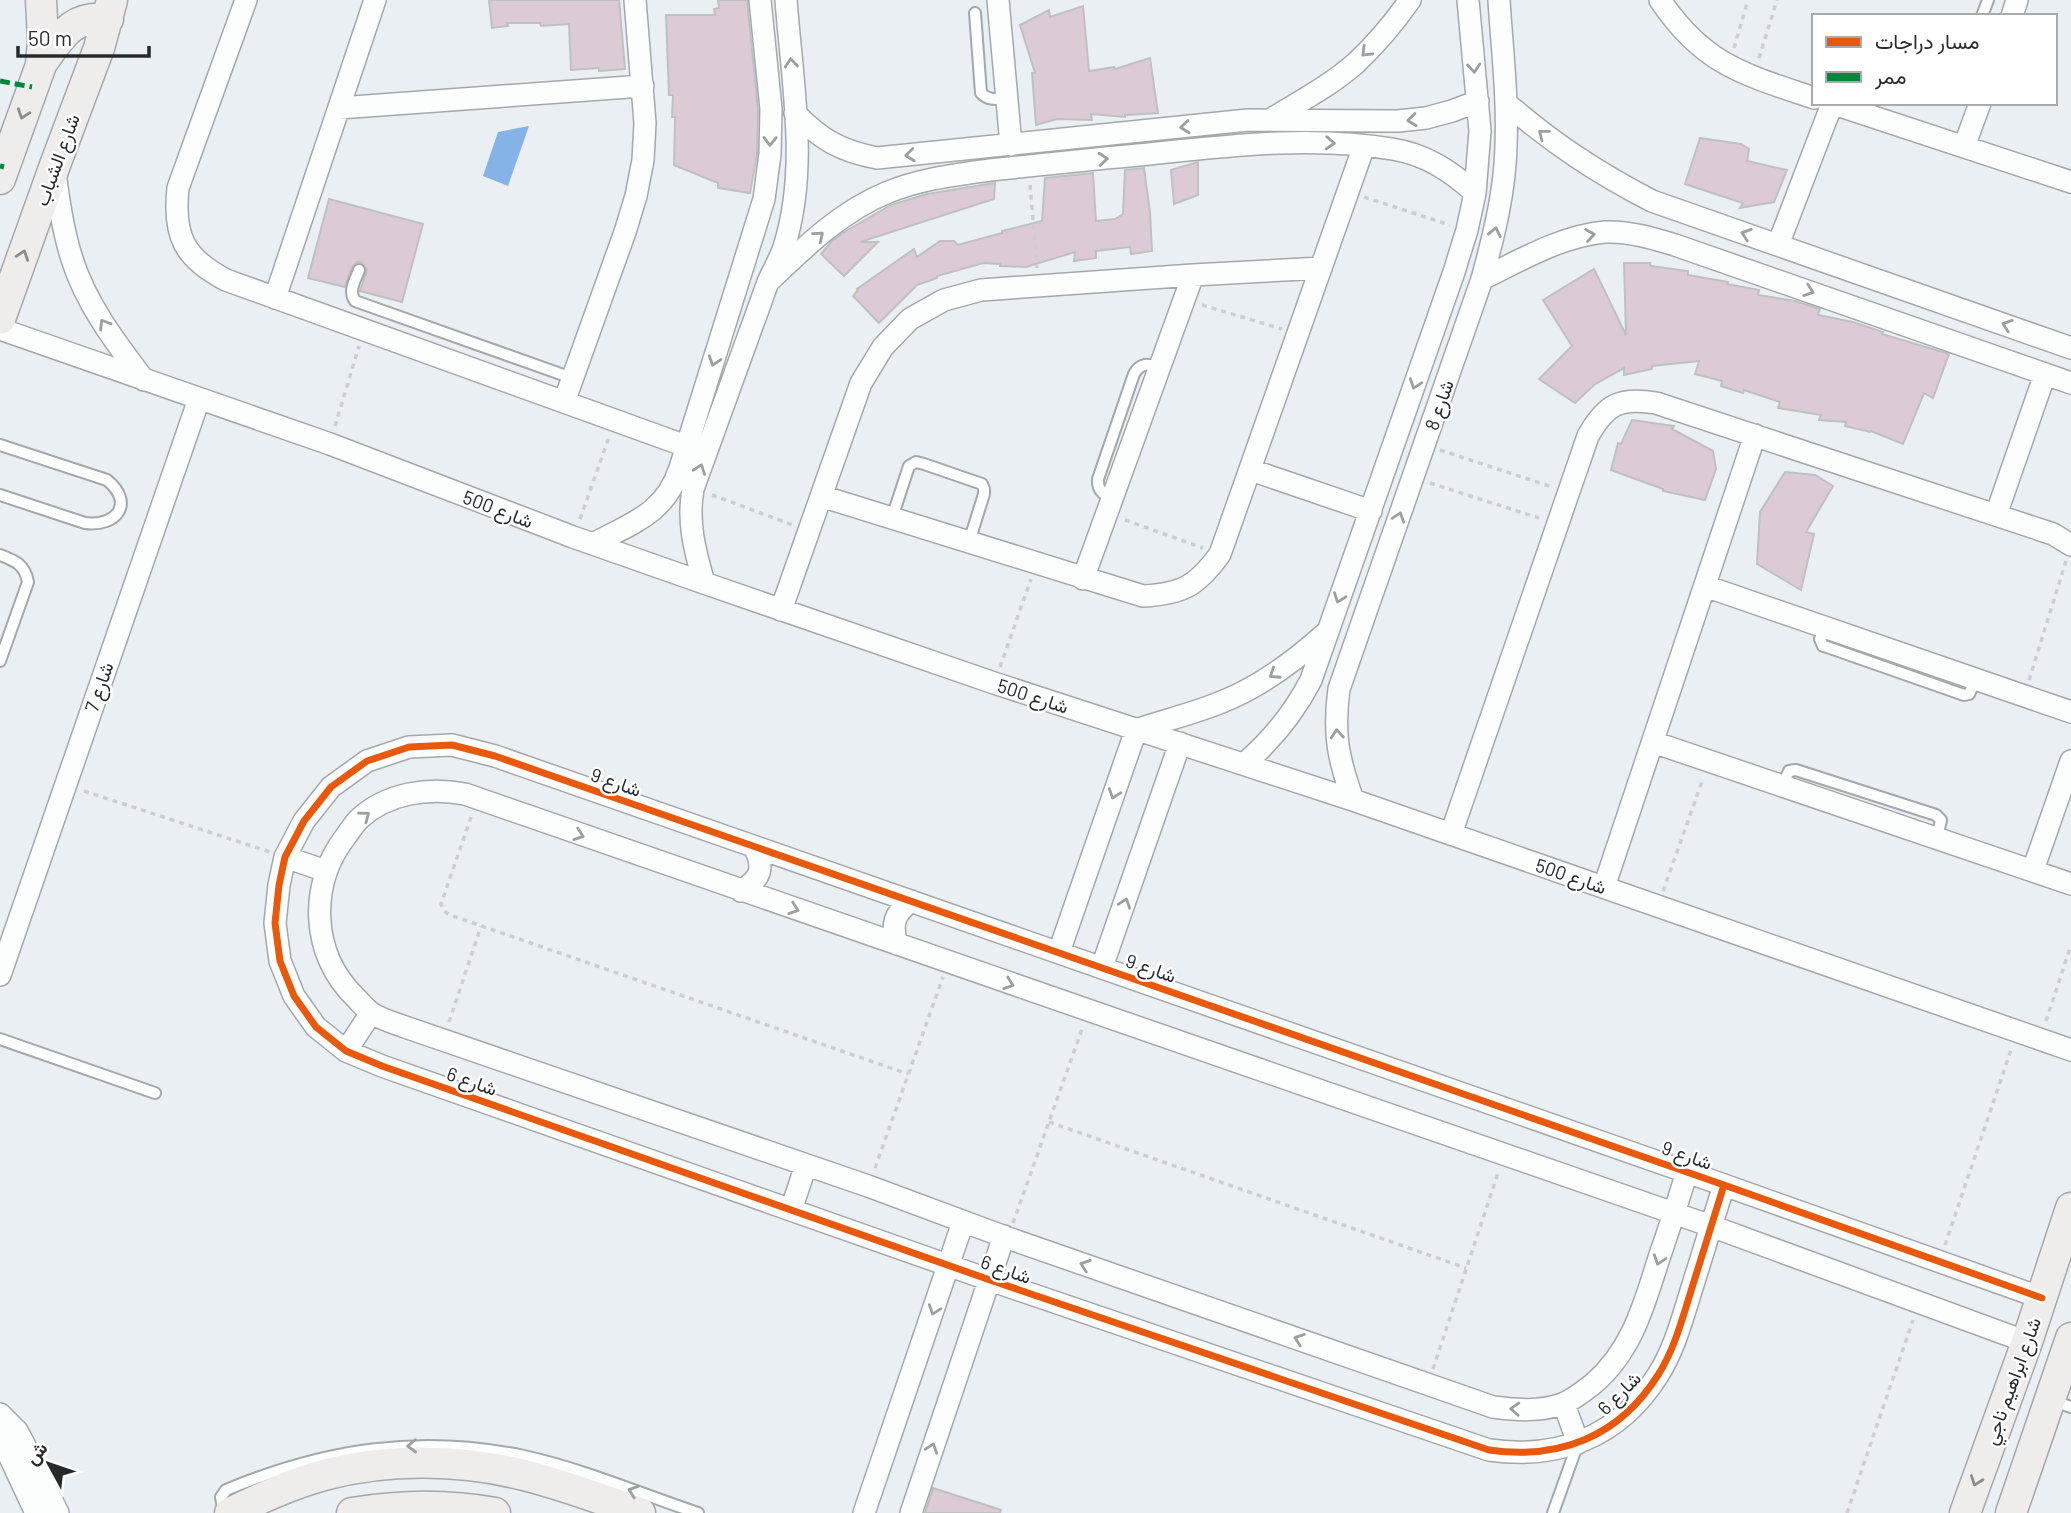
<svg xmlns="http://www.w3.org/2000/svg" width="2071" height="1513" font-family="Barlow,Vazirmatn,sans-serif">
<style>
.water{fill:#85b2e7}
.building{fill:#dccbd6;stroke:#bfc0c2;stroke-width:2}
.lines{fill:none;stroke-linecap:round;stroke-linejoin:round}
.lane-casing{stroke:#a4a8ab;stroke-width:14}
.street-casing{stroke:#a4a8ab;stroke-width:24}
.secondary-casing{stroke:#a4a8ab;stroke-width:33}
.path{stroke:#cdced1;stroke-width:3.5;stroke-dasharray:5 5;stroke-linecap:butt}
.lane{stroke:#fcfdfd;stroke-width:10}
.street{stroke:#fcfdfd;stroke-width:21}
.secondary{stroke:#eeedeb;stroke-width:30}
.quiet{stroke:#00873e;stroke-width:5;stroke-dasharray:10 5;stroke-linecap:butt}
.cycleway-casing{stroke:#fff;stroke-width:11}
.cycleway{stroke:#e8590c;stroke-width:7}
.oneway{stroke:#9c9e9f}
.oneway2{stroke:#8a8c8c}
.labels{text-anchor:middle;stroke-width:5;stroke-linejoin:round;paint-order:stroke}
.street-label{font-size:19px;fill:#272a2d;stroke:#fff}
</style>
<rect width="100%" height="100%" fill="#eaeff4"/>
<path class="water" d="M529,126l-21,60 -25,-10 15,-44z"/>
<path class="building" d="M489,0h130l6,69 -26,2v-3l-28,2 -2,-46 -28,2 -1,-3h-33l1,3 -16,2z
M718,0h29l11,110 -1,44 -7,39 -32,-5v-5l-44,-18 1,-48h-3l1,-22h-4l-3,-80h49l-1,-6 5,-1z
M1083,6l6,65 25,-4 1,2 35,-11 8,55 -33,2v2l-34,-3 1,6 -35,-1 -21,6 -4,-52h3l-15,-48 29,-15 1,7z
M1700,138l41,6 8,5 -2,12 40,9 -13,32 -34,6 3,-5 -58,-19z
M1198,162v33l-24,9 -3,-34z
M1144,168l6,44 2,39 -21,3 -1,-7 -34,4v7l-22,3 1,-9 -49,15 -26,-1v-2l-17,-1 -46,13v2l-20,7 -38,38 -26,-27 5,-6 -1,-1 57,-40 3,8 23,-16h14l4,4 44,-12v-2l40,-10 3,-43 48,-5 3,48 19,-2 8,-5 2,-44z
M995,183l-1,16 -134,43h18l-34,34 -23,-22 11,-13 14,-10 45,-26 36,-11z
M329,199l94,25 -21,78 -42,-11 7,-21 -6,-8h-4l-5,5 -7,20 -37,-9z
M1624,263h26l1,3 37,5v4l40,7 -1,2 32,6 -1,5 37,6 25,8 -2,6 35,7 30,10 -1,2 67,20 -16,44 -9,-5 -21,51 -32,-13 -1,1 -25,-6 1,-4 -27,-2 2,-5 -43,-7 2,-6 -36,-12 -1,3 -22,-7 1,-5 -27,-7 4,-13 -47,5v3l-28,6v-7l-29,16 -20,19 -36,-24 33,-33 -29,-46 51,-31 32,66z
M1632,420l42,6 -2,3 41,22 3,18 -11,31 -42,-9v-2l-52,-19 7,-27 3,1z
M1785,472l30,3 18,11 -27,46 8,2 -13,56 -44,-26 3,-52z
M933,1488l68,22 -1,3h-75z"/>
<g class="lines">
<g class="lane-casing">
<path id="lane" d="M975,13l6,80c8,8 15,6 26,5
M1982,16l6,-16
M359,270c-4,11 -11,21 -4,31l217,77
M0,445l107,35c28,23 10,47 -22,43l-85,-28
M1112,499c-9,-5 -15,-9 -14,-20l36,-105c7,-12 14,-10 26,-7
M892,518l17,-52 7,-4 8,2 58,20 2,5v5l-15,48
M0,555c16,6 25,10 28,27l-28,79
M1825,627l-5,12 3,7 4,1 137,48 5,-1 7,-14
M1782,786l7,-15 7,-1 140,45 5,5 -4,18
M0,1039l155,54
M2053,1401l18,6
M224,1513l-3,-16 5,-7c98,-41 193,-56 298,-34 59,13 117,38 174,57
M1553,1513l25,-70"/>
</g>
<g class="street-casing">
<path id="street" d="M246,0l-68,188c-5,48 6,70 48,92l460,166
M998,0l13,145
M1660,0c44,65 83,74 154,98
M2012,16l5,-16
M1506,103c48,41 90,69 146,98l419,147
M1831,103l240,79
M339,108l304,-22
M795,113c26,27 46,38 82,45l371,-38 150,1 28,-3 26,-7 26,-10
M1273,118c28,-17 58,-33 83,-55 20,-19 38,-40 54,-63
M1964,147l16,-44
M55,173c4,29 8,58 17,86 14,45 44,84 72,121
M1778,245l54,-141
M1482,279c39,-19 79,-43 123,-47 24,-1 47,6 70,13l396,138
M768,282c36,-34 72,-70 118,-89 34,-14 68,-18 104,-23 38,-4 77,-8 116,-12 94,-8 192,-25 286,-9 33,5 59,22 83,44
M275,298l100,-298
M0,329l330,115 243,93 131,46 290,100 359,117 718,250
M564,402l61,-170 11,-36 7,-36 2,-37 -10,-123
M1251,470l120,41
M821,496l322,100c39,-2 54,-10 77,-42l144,-408
M1996,515l49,-141
M593,544c39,-21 72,-30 87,-76l84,-269 6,-45 1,-45 -11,-109
M1083,579l110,-304
M704,583c-9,-32 -17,-61 -11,-94l75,-207c5,-11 12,-23 16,-35 25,-78 8,-166 2,-247
M1705,586l366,126
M781,610l80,-227 22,-36 27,-28 34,-19 37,-10 212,-15 128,-7
M1653,742l418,142
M1244,764c29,-25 50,-51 67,-84l143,-408 13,-42 8,-37 5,-62 -12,-131
M1353,800c-15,-42 -20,-66 -14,-111l143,-410c12,-44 23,-88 24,-133 2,-49 -4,-97 -7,-146
M1451,834l137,-398c18,-32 32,-39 68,-33l397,131 18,11
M285,857l41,14
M2033,870l38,-109
M1604,887l151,-452
M741,891c20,-12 24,-23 13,-44
M897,944c-6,-20 -3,-30 14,-43
M1059,952l77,-222c29,-10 60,-17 88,-29 39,-16 72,-41 103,-69
M1102,967l78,-224
M0,975l199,-576
M346,1051l25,-38
M1687,1172c-9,29 -18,57 -28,86 -15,47 -27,93 -66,126 -9,7 -20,16 -31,20 -22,8 -46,6 -69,3l-485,-169 -140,-52 -463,-159c-11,-4 -25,-8 -35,-15 -5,-4 -10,-10 -15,-15 -44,-43 -47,-112 -9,-161 4,-5 8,-12 13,-17 28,-26 69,-32 106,-25l1246,432 316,116
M1724,1185c-11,35 -22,71 -33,106 -9,29 -17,59 -33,84 -39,62 -99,85 -169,75l-499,-170 -608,-214 -36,-15 -30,-24 -22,-31 -14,-35 -5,-38 4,-38 6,-28 19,-36 27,-34 36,-26 42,-14 43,-2 43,11 1229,429 318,113
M791,1210l15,-45
M1564,1404l14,39
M0,1414l17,17 6,11 35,71
M0,1428l7,23 29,62
M864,1513l99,-291
M911,1513l93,-277"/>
</g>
<g class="secondary-casing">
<path id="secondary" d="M41,64c20,-27 30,-49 67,-45
M0,179l41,-114 2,-25 -2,-40
M0,319l55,-154 44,-117 13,-48
M230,1513c31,-15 61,-29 94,-38 64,-17 136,-16 200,0 39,10 78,24 116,38
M352,1513c48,-8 95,-9 143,0
M1965,1513l62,-171 44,-134
M2011,1513l60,-175"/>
</g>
<path class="path" d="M1734,48l14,-48
M1759,58l18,-58
M1030,185l7,83
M1364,197l86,28
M1202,305l80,24
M335,426l24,-80
M1440,450l112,37
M1430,483l109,35
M712,495l81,30
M580,519l29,-82
M1125,520l78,28
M1000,667l31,-88
M2029,680l37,-119
M84,791l186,61
M471,817l-30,87 3,7 6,4 458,159
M1663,891l40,-112
M2046,1021l25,-76
M449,1022l32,-96
M1049,1122l417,146
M875,1168l68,-191
M1013,1223l69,-194
M1945,1245l67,-198
M1433,1369l66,-199
M1847,1513l66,-193"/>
<use href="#lane" class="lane"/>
<use href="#street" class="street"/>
<use href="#secondary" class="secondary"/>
<path class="quiet" d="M0,81l32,6
M0,166l4,1"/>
<g class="cycleway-casing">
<path id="cycleway" d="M1724,1185c-11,35 -22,71 -33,106 -9,29 -17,59 -33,84 -39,62 -99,85 -169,75l-499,-170 -608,-214 -36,-15 -30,-24 -22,-31 -14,-35 -5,-38 4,-38 6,-28 19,-36 27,-34 36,-26 42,-14 43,-2 43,11 1229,429 318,113"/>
</g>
<use href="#cycleway" class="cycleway"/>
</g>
<defs><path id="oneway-chevron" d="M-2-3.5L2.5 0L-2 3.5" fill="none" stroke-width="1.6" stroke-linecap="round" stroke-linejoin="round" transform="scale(1.75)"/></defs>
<g class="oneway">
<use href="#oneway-chevron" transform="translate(1366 52) rotate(135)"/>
<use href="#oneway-chevron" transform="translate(791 63) rotate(-95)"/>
<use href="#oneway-chevron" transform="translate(1474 68) rotate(85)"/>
<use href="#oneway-chevron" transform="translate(1412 120) rotate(174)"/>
<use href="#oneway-chevron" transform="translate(1185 127) rotate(174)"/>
<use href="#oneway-chevron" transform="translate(1543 134) rotate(-142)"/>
<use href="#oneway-chevron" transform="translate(770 141) rotate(91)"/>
<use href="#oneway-chevron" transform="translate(1330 143) rotate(3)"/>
<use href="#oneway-chevron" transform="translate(910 155) rotate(174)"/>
<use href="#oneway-chevron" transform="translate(1103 159) rotate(-5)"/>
<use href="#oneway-chevron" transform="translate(1495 232) rotate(-78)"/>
<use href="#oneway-chevron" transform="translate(1746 234) rotate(-161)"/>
<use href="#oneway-chevron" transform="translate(1590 235) rotate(-9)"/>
<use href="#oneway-chevron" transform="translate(819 236) rotate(-40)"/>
<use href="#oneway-chevron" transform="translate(1809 291) rotate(19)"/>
<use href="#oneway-chevron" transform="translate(104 324) rotate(-122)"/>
<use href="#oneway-chevron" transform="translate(2007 325) rotate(-161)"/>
<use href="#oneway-chevron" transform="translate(714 361) rotate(108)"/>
<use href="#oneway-chevron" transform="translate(1415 384) rotate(109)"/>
<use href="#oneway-chevron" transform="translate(700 469) rotate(-70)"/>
<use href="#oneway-chevron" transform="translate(1399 517) rotate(-71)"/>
<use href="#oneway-chevron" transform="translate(1339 598) rotate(110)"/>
<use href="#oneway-chevron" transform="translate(1274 674) rotate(147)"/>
<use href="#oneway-chevron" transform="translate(1337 734) rotate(-94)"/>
<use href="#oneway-chevron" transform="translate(1114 794) rotate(109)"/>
<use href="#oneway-chevron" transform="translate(365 816) rotate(-37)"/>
<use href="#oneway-chevron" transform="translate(579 835) rotate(19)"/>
<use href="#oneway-chevron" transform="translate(1125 903) rotate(-71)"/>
<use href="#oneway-chevron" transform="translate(794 909) rotate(19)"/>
<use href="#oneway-chevron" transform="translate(1009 984) rotate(19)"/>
<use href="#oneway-chevron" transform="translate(1659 1260) rotate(108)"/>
<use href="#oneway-chevron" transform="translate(1085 1265) rotate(-161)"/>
<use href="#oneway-chevron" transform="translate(934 1310) rotate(109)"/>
<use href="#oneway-chevron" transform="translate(1299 1339) rotate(-161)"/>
<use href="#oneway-chevron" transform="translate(1515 1409) rotate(-177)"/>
<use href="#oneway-chevron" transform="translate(412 1446) rotate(178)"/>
<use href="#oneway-chevron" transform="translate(932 1448) rotate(-71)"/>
<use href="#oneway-chevron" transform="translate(633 1491) rotate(-161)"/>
</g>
<g class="oneway2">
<use href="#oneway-chevron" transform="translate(23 114) rotate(109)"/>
<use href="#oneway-chevron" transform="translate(23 255) rotate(-71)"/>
<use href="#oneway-chevron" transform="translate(1976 1481) rotate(110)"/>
</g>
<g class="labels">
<g class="street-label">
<text transform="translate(57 160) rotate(-70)" y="7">شارع الشباب</text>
<text transform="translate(1439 405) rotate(-71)" y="7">شارع 8</text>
<text transform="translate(498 509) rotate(21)" y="7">شارع 500</text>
<text transform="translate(99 687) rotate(-71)" y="7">شارع 7</text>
<text transform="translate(1033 696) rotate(18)" y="7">شارع 500</text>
<text transform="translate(616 782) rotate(19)" y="7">شارع 9</text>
<text transform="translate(1571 876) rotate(19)" y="7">شارع 500</text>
<text transform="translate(1151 968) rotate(19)" y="7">شارع 9</text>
<text transform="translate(472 1081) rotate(19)" y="7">شارع 6</text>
<text transform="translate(1687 1155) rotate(19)" y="7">شارع 9</text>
<text transform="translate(1006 1269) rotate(19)" y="7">شارع 6</text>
<text transform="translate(2012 1381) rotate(-70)" y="7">شارع ابراهيم ناجي</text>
<text transform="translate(1619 1393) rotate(-45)" y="7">شارع 6</text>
</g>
</g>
<rect x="1812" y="14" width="245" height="91" fill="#ffffff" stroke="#a9aaab" stroke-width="2"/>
<rect x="1826" y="37" width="35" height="10" fill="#e8590c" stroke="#a9aaab" stroke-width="2"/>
<text x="1875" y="49" font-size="21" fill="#272a2d">مسار دراجات</text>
<rect x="1826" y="72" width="35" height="10" fill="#00873e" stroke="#a9aaab" stroke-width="2"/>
<text x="1875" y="84" font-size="21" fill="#272a2d">ممر</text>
<g transform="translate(49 1464) rotate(310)" stroke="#ffffff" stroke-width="5" paint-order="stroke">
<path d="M0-5L12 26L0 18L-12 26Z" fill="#272a2d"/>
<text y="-10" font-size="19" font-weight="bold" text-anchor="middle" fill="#272a2d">ش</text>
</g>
<path d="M18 46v10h131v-10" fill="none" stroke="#272a2d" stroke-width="3.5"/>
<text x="28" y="46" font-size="21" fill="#272a2d" stroke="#ffffff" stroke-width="5" paint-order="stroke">50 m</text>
</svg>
